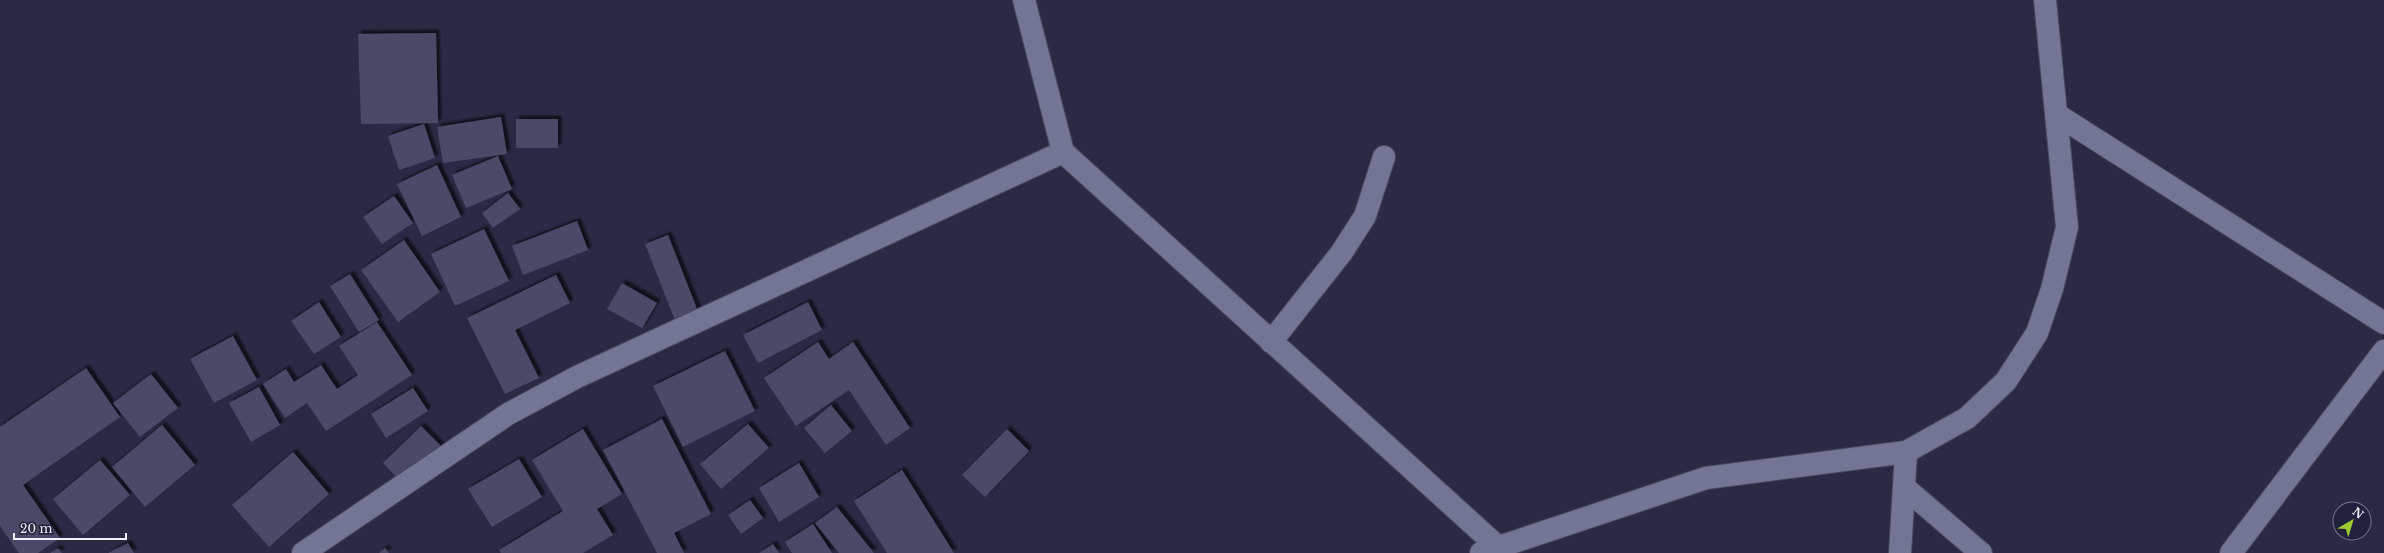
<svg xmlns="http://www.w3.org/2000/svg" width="2384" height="553" font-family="'Libre Baskerville',serif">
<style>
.building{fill:#494a67;filter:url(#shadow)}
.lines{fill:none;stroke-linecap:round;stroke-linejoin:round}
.minor-casing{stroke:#48485d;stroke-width:24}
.minor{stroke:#737595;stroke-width:22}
</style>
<defs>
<filter id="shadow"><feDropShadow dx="3.5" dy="-3.5" stdDeviation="1" flood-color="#0009"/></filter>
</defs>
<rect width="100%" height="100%" fill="#2a2a45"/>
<path class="building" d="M436,33l2,90 -77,1 -3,-90z
M501,117l6,37 -64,9 -6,-36z
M516,119h42v29h-42z
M424,124l11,34 -36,12 -11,-34z
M498,156l14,33 -46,19 -14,-33z
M437,165l24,52 -39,19 -25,-52z
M508,193l12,16 -27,19 -11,-15z
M394,196l19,27 -31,21 -19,-27z
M577,221l11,29 -65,25 -11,-29z
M484,229l25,52 -54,25 -24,-52z
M668,235l31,79 -23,9 -31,-79z
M404,240l36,52 -42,30 -37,-52z
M350,274l29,46 -20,12 -29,-46z
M556,275l14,28 -55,27 24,48 -34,16 -38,-76z
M622,283l35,20 -15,25 -35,-19z
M319,302l22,35 -27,17 -23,-33z
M808,302l14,28 -64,33 -15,-28z
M377,322l35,53 -86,56 -19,-28 -22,15 -22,-34 23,-15 8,13 27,-17 16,24 21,-14 -19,-29z
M233,336l24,44 -43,23 -24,-44z
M818,342l11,17 24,-17 57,86 -24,17 -37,-55 -53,36 -32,-48z
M725,351l30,60 -72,36 -30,-61z
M86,368l34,49 -97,68 37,53 -22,15h-19l-19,-27v-99z
M151,374l27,34 -38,29 -27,-34z
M259,387l21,38 -29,17 -22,-39z
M413,388l15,23 -42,27 -15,-24z
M831,405l21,26 -27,22 -21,-25z
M662,419l49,95 -37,19 10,20h-27l-54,-103z
M748,424l21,24 -48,41 -21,-25z
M162,425l33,40 -50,42 -33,-40z
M421,426l22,22 -39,37 -21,-22z
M583,429l39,65 -25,15 16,26 -30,18h-82l-2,-3 64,-39 -31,-51z
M1007,429l22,22 -44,46 -23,-22z
M293,452l36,42 -60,53 -37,-42z
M519,459l23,38 -50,30 -24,-38z
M100,460l30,35 -47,40 -30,-36z
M799,463l20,34 -40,25 -20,-34z
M902,470l52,83h-67l-33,-52z
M750,500l13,18 -22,16 -13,-19z
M837,507l37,46h-35l-24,-30z
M813,524l19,29h-40l-7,-11z
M128,543l6,10h-26z
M773,544l6,9h-20z
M58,548l4,5h-12z
M385,548l4,5h-10z"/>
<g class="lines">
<g class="minor-casing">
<path id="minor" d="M1024,0l39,152 435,395
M2056,114l328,209
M1271,342l71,-90 23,-36 19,-59
M1904,487l77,66
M303,553l205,-139 69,-37 486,-225
M1481,553l225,-75 200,-26 61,-34 39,-37 31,-48 15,-44 15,-62 -22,-227
M1900,553l6,-101
M2231,553l153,-202"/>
</g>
<use href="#minor" class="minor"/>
</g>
<g transform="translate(2352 521) rotate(38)"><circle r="19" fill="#20213b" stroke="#747589"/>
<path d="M0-3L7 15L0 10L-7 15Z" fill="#9eca2f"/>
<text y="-6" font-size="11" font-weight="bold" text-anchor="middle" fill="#f1f2fd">N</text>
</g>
<path d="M14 533v6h112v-6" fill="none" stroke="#f1f2fd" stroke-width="2"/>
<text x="20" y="533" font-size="12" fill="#f1f2fd" stroke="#20213b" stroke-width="3" paint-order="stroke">20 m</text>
</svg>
